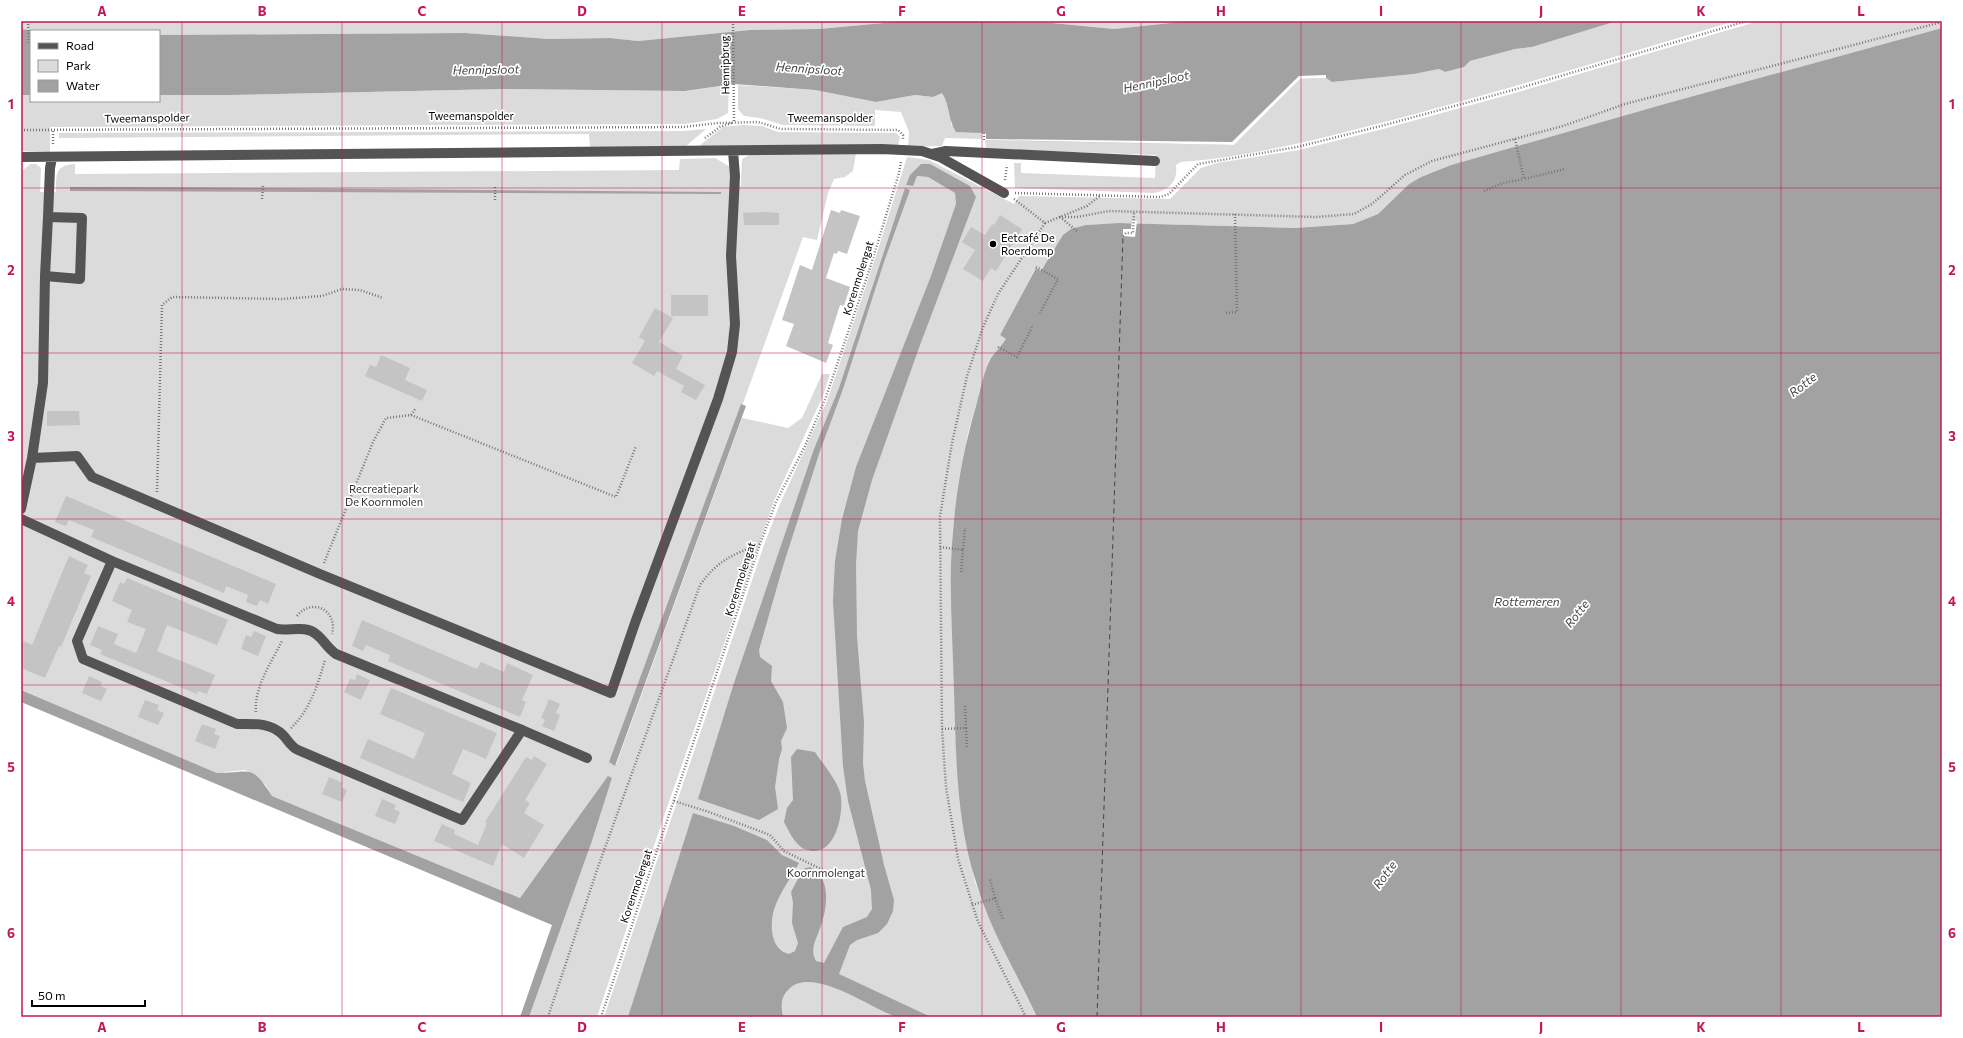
<svg xmlns="http://www.w3.org/2000/svg" width="1963" height="1038" font-family="Commissioner,sans-serif">
<style>
.green{fill:#dbdbdb;fill-rule:evenodd}
.water{fill:#a2a2a2}
.pier{fill:#fff}
.lines{fill:none;stroke-linecap:round;stroke-linejoin:round}
.ferry{stroke:#434343;stroke-width:1;stroke-dasharray:5 4;stroke-linecap:butt}
.building{fill:#c4c4c4}
.path{stroke:#767676;stroke-width:2.5;stroke-dasharray:1 2;stroke-linecap:butt}
.minor{stroke:#545454;stroke-width:10}
.grid{fill:none;stroke:#c2185b;stroke-width:1;stroke-opacity:0.55}
.poi-dot{fill:#000;stroke:#fff;stroke-width:1.5}
.labels{text-anchor:middle;stroke-width:3.5;stroke-linejoin:round;paint-order:stroke}
.street-label{font-size:11px;fill:#000;stroke:#fff}
.poi-label{font-size:11px;fill:#000;stroke:#fff;text-anchor:start}
.park-label{font-size:11px;fill:#323232;stroke:#fff}
.water-label{font-size:12px;font-style:italic;fill:#434343;stroke:#fff}
.neatline{fill:none;stroke:#c2185b;stroke-width:1.5}
.grid-label{font-size:13px;text-anchor:middle;font-weight:bold;fill:#c2185b}
</style>
<rect width="100%" height="100%" fill="#fff"/>
<path class="green" d="M21,21h1168l-75,8 -62,-6 -147,-2 -86,8 -69,1 -112,11 -28,-3 -61,1 -84,-6 -306,2v-4h-122l-16,-2z
M1617,21h118c-106,32 -213,64 -320,93 -77,20 -155,42 -234,48l-5,3c2,17 -7,25 -22,28l-139,-5 -1,-25h7v10l134,5 1,-23 -170,-6 -1,-9 249,5 66,-66 26,-1 6,4 82,-8 25,-5 6,3 19,-5 6,-6 45,-12 17,-2z
M1759,21h183v7l-274,75 -217,62 -30,12 -12,7 -31,30 -25,10 -58,4 -177,-5 -32,2 -43,42 -2,5 -6,-3 -35,66 6,4 -7,12 -10,10 -21,72 -15,92 -2,39 5,181 7,76 12,61 12,31 18,40 32,64h-433l160,-472 16,-41 47,-103 48,-142 32,-102 22,3 85,44 5,-8 151,3 31,-31 16,-5 82,-13 84,-21 132,-36zM930,165l44,39h-18l-1,-11 -27,-16 -11,-1z
M729,85l-1,28 -11,6 -32,5 -635,3v25l-29,-1v-56h10v6h128v-6h70l273,-6 183,2z
M738,85l77,5 61,12 39,-7 18,2 9,-5 9,21v12l31,8v6l-37,-1 -3,8 -34,1 1,-15 -8,-20 -26,-2v16l-92,-1 -23,-7 -16,-2 -6,-7z
M743,125l19,1 16,6 118,1 4,4 -2,9h-199l24,-19z
M706,129l-21,18h-95l-1,-13 -530,4v-5l625,-2z
M856,153l-3,18 -8,6 -11,2 -6,14 -11,47 -14,-3 -190,527 3,1 126,-347 46,10 14,-10 20,-44h8l-7,22 -49,105 -111,318 -66,198h-68l63,-176 20,-63 -4,-1 -88,121 -248,-102 -7,-12 -20,-14 -28,3 -196,-83v-518l9,-8h6l5,4 -1,24h16c0,-17 -1,-27 19,-28v10l604,-4 1,-11 35,-1 15,9v19h11l1,-27 9,-5zM70,187l296,3 -296,1z"/>
<path class="water" d="M905,21l147,2 62,6 75,-8h428l-85,26 -17,2 -45,12 -6,6 -19,5 -6,-3 -25,5 -82,8 -6,-4 -26,1 -66,66 -252,-5v-7l-26,-1c-8,-12 -6,-27 -14,-39l-9,4 -18,-2 -39,7 -61,-12 -81,-6 -49,7 -183,-2 -273,6h-70v-60l306,-2 84,6 61,-1 28,3 112,-11 69,-1z
M1942,28v989h-905c-21,-45 -47,-87 -61,-135 -20,-61 -20,-129 -22,-192 -1,-42 -4,-85 -3,-127 2,-53 10,-106 25,-157 4,-14 7,-31 13,-44 3,-7 12,-15 17,-23l-6,-4 36,-67 5,3 22,-36 8,-6 15,-4 32,-2 177,5 58,-4 25,-10 31,-30 12,-7 30,-12 217,-62z
M21,29l16,2h-6v64h-10z
M921,164h9l40,22 6,11 -56,148 -48,135 -14,51 -2,33 1,73 7,85 -1,41 2,18 19,84 10,35 -1,11 -6,13 -9,9 -21,7 -7,5 -11,29 92,43c-11,0 -27,3 -37,-1 -25,-9 -82,-50 -105,-27 -9,9 -8,16 -6,28h-155l65,-204 41,13 33,14 15,15 17,8c-8,14 -17,27 -23,41 -7,16 -7,46 13,50l6,-3 3,-8 -6,-20 1,-20 -2,-11 12,-23 7,-2c23,12 17,43 9,64 -4,11 -9,19 -3,30l8,2 19,-36 24,-10 5,-8 -1,-19 -23,-89 -5,-35 -10,-165 2,-40 7,-42 14,-52 75,-191 25,-72 -1,-11 -27,-16 -11,-1 -4,10 -7,-1 4,-10z
M70,187h53l598,5v2l-651,-3z
M905,188l5,2 -26,72 -41,127 -23,62 -37,115 -24,84 1,7 12,9 -1,15 12,21 4,26 -6,13 1,8 -3,10 -4,28 3,22 -19,11 -61,-21 36,-116 80,-234 25,-61z
M741,404l5,2 -131,360 -6,-4z
M21,690l196,83c34,0 34,-10 55,23l248,102 88,-122 4,2 -20,63 -63,176h-9l32,-92 -531,-223z
M797,749l18,3c8,12 25,32 26,45 2,18 -5,55 -28,54 -4,-1 -9,-1 -12,-4 -8,-6 -12,-16 -17,-25l3,-14 6,-8 -2,-43z"/>
<path class="pier" d="M1326,75v3l-26,1 -66,66 -249,-5v2h-3v-9h4v6l246,3 67,-66z
M1132,221h5l-2,16 -12,-1v-7h8z"/>
<g class="lines">
<path class="ferry" d="M1097,1017l26,-781"/>
</g>
<path class="building" d="M831,210l9,3 1,-3 19,6 -13,38 -9,-3 -1,3 -3,-1 -8,25 24,9 -6,19 -4,-1 -12,38 5,2 -7,18 -40,-17 8,-22 -12,-4 18,-55 12,5z
M765,212l14,1v12h-35l-1,-12z
M1000,215l22,14 -26,42 -5,-3 -8,13 -20,-12 12,-19 -13,-8 9,-15 14,8 7,-11 2,1z
M671,295h37v21h-37z
M655,308l18,10 -14,24 24,14 -7,13 29,16 -9,15 -15,-8 3,-6 -27,-15 -3,5 -22,-13 13,-22 -6,-4z
M381,355l29,13 -5,12 22,10 -5,11 -57,-25 5,-11 6,2z
M47,411h32l1,14 -33,1z
M66,496l210,88 -8,20 -8,-4 -3,6 -11,-4 2,-7 -22,-9 -2,7 -133,-56 3,-7 -25,-10 -3,6 -11,-4z
M69,556l19,9 -4,8 7,3 -30,71 -2,-1 -14,32 -24,-10v-28l11,5z
M127,578l101,42 -11,25 -50,-20 -10,26 58,24 -8,19 -9,-3 -1,3 -97,-40 2,-4 -12,-5 8,-19 20,8 -4,10 22,9 10,-24 -19,-7 5,-12 -20,-9 8,-19 4,2z
M362,620l115,49 4,-7 23,10 3,-9 26,12 -11,25 4,2 -6,15 -132,-56 2,-6 -24,-10 -3,6 -11,-5z
M254,631l12,5 -8,20 -17,-7 5,-14 5,2z
M357,674l13,6 -9,20 -17,-8 6,-13 5,1z
M89,676l13,6 -1,4 6,3 -6,12 -19,-8z
M391,688l106,45 -11,26 -23,-10 -11,25 19,9 -8,19 -103,-44 8,-19 46,20 11,-26 -45,-19z
M549,699l11,5 -4,9 4,2 -6,16 -12,-5 3,-6 -4,-2z
M145,700l14,5 -2,5 7,3 -6,12 -20,-8z
M202,724l14,5 -2,5 6,2 -5,13 -20,-8z
M534,756l13,8 -22,36 5,3 -6,10 20,12 -20,33 -22,-14 -9,22 -59,-25 8,-17 13,6 -1,4 24,11 9,-22 -2,-1 41,-65 6,3z
M329,777l14,6 -2,4 6,3 -5,12 -20,-8z
M382,799l14,6 -2,4 6,3 -5,12 -20,-8z"/>
<g class="lines">
<path class="path" d="M28,21l1,22
M733,21l1,101
M21,130l662,-3 35,-4 40,-1 23,7 117,1 5,5v4
M53,131v15
M705,138l15,-11 12,-4
M1515,139l9,40 41,-10
M984,140v-7
M1005,180l2,-15
M1484,191l19,-8 21,-4
M1015,193l145,4 9,-3 29,-30 99,-17 84,-21 132,-36 234,-69
M262,199l1,-13
M1014,199l31,24
M495,200v-13
M1059,217h18l32,-6 208,6 37,-3 18,-10 33,-29 27,-14 131,-35 62,-22 317,-82
M1060,217l17,14
M1045,223l42,-17 14,-11
M1123,236l3,-3h7l1,-21
M1036,267l22,12 -18,34
M1226,313l11,-1 -2,-98
M998,347l19,10 16,-32
M411,415l205,82 20,-51
M157,492l5,-187 10,-8 110,2 40,-3 20,-7 18,1 23,8
M940,547l23,3 2,-22
M324,563l49,-121 13,-24 25,-3 5,-7
M961,572l2,-22
M297,616c15,-19 41,-6 35,18
M256,712c-2,-25 15,-49 26,-71
M291,728c19,-18 27,-44 34,-68
M966,728l1,20
M942,729l24,-1 -1,-23
M674,801l35,11 61,23 14,16 39,19
M995,898l8,21
M972,905l23,-7 -5,-19
M548,1017l50,-150 102,-282c18,-25 32,-30 60,-41
M601,1017l159,-473 16,-42 29,-56 21,-49 44,-129 29,-95 2,-11
M1026,1017l-48,-95 -20,-63 -12,-72 -4,-58 -2,-213 12,-73 15,-67 16,-49 15,-33 47,-71"/>
<path class="minor" d="M932,154l14,-3 209,10
M21,157l861,-8 40,2 18,6 64,36
M48,217l-3,59 35,3 2,-61 -34,-1 2,-49 2,-10
M32,458l45,-2 15,21 228,97 291,119 24,-70 83,-224 14,-47 3,-28 -4,-68 4,-80 -2,-25
M21,509l11,-51 11,-75 2,-107
M21,519l91,42 165,68c13,2 29,-4 39,5 8,6 11,14 20,20l186,76
M112,561l-35,80 6,18 154,65c16,0 33,-2 46,11 5,5 8,12 15,15l164,70 60,-90 65,28"/>
</g>
<path class="grid" d="M182,21v996M342,21v996M502,21v996M662,21v996M822,21v996M982,21v996M1141,21v996M1301,21v996M1461,21v996M1621,21v996M1781,21v996M21,188h1921M21,353h1921M21,519h1921M21,685h1921M21,850h1921"/>
<circle class="poi-dot" cx="993" cy="244" r="4"/>
<g class="labels">
<g class="street-label">
<text transform="translate(725 65) rotate(-91)" y="4">Hennipbrug</text>
<text x="471" y="120">Tweemanspolder</text>
<text transform="translate(147 118) rotate(-1)" y="4">Tweemanspolder</text>
<text x="830" y="122">Tweemanspolder</text>
<text transform="translate(858 278) rotate(-72)" y="4">Korenmolengat</text>
<text transform="translate(740 579) rotate(-72)" y="4">Korenmolengat</text>
<text transform="translate(636 886) rotate(-71)" y="4">Korenmolengat</text>
</g>
<g class="poi-label">
<text x="1001" y="242">Eetcafé De<tspan x="1001" dy="13">Roerdomp</tspan></text>
</g>
<g class="park-label">
<text x="384" y="493">Recreatiepark<tspan x="384" dy="13">De Koornmolen</tspan></text>
<text x="826" y="877">Koornmolengat</text>
</g>
<g class="water-label">
<text transform="translate(809 69) rotate(4)" y="4">Hennipsloot</text>
<text transform="translate(486 70) rotate(-1)" y="4">Hennipsloot</text>
<text transform="translate(1156 82) rotate(-12)" y="4">Hennipsloot</text>
<text transform="translate(1803 385) rotate(-38)" y="4">Rotte</text>
<text x="1527" y="606">Rottemeren</text>
<text transform="translate(1577 614) rotate(-52)" y="4">Rotte</text>
<text transform="translate(1385 875) rotate(-54)" y="4">Rotte</text>
</g>
</g>
<rect width="1963" height="1038" fill="none" stroke="#ffffff" stroke-width="44"/>
<rect x="30" y="30" width="130" height="72" fill="#ffffff" stroke="#999999"/>
<rect x="38" y="43" width="20" height="6" fill="#545454" stroke="#999999"/>
<text x="66" y="50" font-size="12" fill="#000000">Road</text>
<rect x="38" y="60" width="20" height="12" fill="#dbdbdb" stroke="#999999"/>
<text x="66" y="70" font-size="12" fill="#000000">Park</text>
<rect x="38" y="80" width="20" height="12" fill="#a2a2a2" stroke="#999999"/>
<text x="66" y="90" font-size="12" fill="#000000">Water</text>
<path d="M32 1000v6h113v-6" fill="none" stroke="#000000" stroke-width="2"/>
<text x="38" y="1000" font-size="12" fill="#000000" stroke="#ffffff" stroke-width="3" paint-order="stroke">50 m</text>
<rect x="22" y="22" width="1919" height="994" class="neatline"/>
<g class="grid-label">
<text x="102" y="16">A</text>
<text x="262" y="16">B</text>
<text x="422" y="16">C</text>
<text x="582" y="16">D</text>
<text x="742" y="16">E</text>
<text x="902" y="16">F</text>
<text x="1061" y="16">G</text>
<text x="1221" y="16">H</text>
<text x="1381" y="16">I</text>
<text x="1541" y="16">J</text>
<text x="1701" y="16">K</text>
<text x="1861" y="16">L</text>
<text x="11" y="109">1</text>
<text x="1952" y="109">1</text>
<text x="11" y="275">2</text>
<text x="1952" y="275">2</text>
<text x="11" y="441">3</text>
<text x="1952" y="441">3</text>
<text x="11" y="606">4</text>
<text x="1952" y="606">4</text>
<text x="11" y="772">5</text>
<text x="1952" y="772">5</text>
<text x="11" y="938">6</text>
<text x="1952" y="938">6</text>
<text x="102" y="1032">A</text>
<text x="262" y="1032">B</text>
<text x="422" y="1032">C</text>
<text x="582" y="1032">D</text>
<text x="742" y="1032">E</text>
<text x="902" y="1032">F</text>
<text x="1061" y="1032">G</text>
<text x="1221" y="1032">H</text>
<text x="1381" y="1032">I</text>
<text x="1541" y="1032">J</text>
<text x="1701" y="1032">K</text>
<text x="1861" y="1032">L</text>
</g>
</svg>
